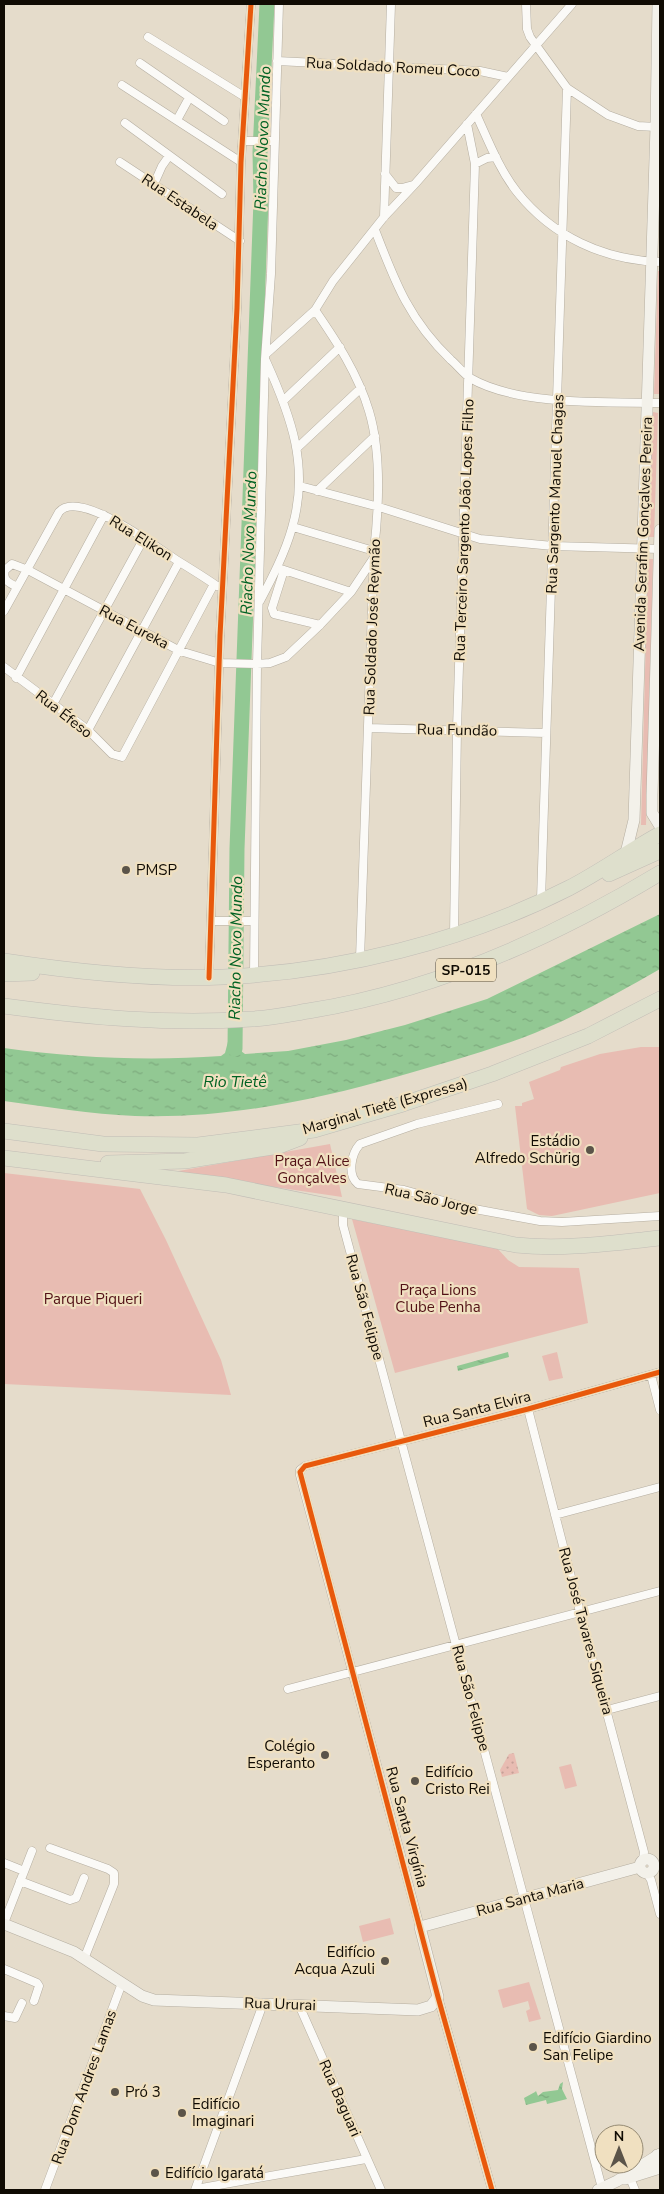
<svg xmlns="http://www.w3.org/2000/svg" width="664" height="2194" font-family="'Nunito Sans',sans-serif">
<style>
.green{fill:#e8bcb2}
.garden{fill:url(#garden-dots)}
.water{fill:url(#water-ripples)}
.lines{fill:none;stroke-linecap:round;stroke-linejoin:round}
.river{stroke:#92c893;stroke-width:15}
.street-casing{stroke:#b5aea1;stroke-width:9}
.secondary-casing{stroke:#b5aea1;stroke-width:12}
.highway-casing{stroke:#c1bdb6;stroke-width:16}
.street{stroke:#fbfaf7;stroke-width:8}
.secondary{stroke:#f3f1ea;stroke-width:11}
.highway{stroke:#dedfcc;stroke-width:15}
.cycleway-casing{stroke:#f0e0c0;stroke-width:8}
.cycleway{stroke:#e8590c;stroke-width:5}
.poi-dot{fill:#5b5449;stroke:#f0e0c0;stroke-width:2}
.labels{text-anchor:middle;stroke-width:4.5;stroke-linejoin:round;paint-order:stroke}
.shield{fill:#f0e0c0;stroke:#534b3c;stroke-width:1}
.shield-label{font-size:14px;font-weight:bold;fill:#100b03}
.street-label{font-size:15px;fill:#100b03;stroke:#f0e0c0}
.poi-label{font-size:15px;fill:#100b03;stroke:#f0e0c0;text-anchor:start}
.park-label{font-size:15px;fill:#521116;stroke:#f0e0c0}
.water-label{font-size:16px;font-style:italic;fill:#006223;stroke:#f0e0c0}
</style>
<defs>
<pattern id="garden-dots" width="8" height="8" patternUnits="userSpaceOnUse" patternTransform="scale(1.25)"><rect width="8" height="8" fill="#e8bcb2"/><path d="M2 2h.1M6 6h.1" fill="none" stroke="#c6a097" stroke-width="1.8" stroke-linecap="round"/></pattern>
<pattern id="water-ripples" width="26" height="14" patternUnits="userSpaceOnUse" patternTransform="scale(1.25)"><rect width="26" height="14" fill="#92c893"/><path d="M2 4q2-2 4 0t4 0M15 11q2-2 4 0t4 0" fill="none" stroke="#7daa7d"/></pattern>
</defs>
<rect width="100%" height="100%" fill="#e5dccb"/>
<path class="green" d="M658,271h2l-1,123h-5z
M653,412l5,1 -4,124h-5z
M648,559h5l-7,266h-5z
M641,1047h19v146l-108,23 -13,-1 -12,-6 -12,-103h7v-3l12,-4 -5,-17 31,-12 1,-3 39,-13z
M330,1144l12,53 -169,-25z
M4,1173l136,16 26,51 55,120 10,35 -227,-11z
M352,1219l145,29 11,12 11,7 60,1 9,55 -193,50z
M557,1352l6,26 -14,3 -7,-25z
M571,1764l6,22 -12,3 -6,-22z
M390,1918l4,16 -31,8 -4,-16z
M529,1982l12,37 -12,3 -3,-11 4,-2 -2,-8 -25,7 -5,-18z"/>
<path class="garden" d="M514,1753l5,20 -17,4 -2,-7 9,-16z"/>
<path class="water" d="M660,914v55c-44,25 -90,51 -138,69 -42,15 -84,27 -126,39 -84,24 -173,42 -261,39 -44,-2 -88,-9 -131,-15v-53c72,10 145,13 217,8l4,-3 6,-23h10v21l4,3 43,-3 58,-11 59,-15 82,-26z
M508,1352l1,5 -51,14 -1,-5z
M563,2082l-1,7 5,10 -20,5 -1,-4 -20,5 -2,-7 11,-6 1,-1 2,5 5,-4 15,-2 2,-6z"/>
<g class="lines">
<path class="river" d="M235,1049l2,-200 24,-649 -1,-48 7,-148"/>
<g class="street-casing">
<path id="street" d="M526,4l1,25 3,8 37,51 41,27 30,11 18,1
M148,37l97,60
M277,61l203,10 28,6
M140,63l84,58
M122,85l119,77
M476,114c12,26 23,55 41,78 36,45 87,68 143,70
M177,120l12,-22
M125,123l97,71
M243,141h31
M120,162l120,79
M475,164l12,-6 9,-1
M385,174l11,14h6l11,-3
M154,184l8,-18 7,-10
M384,217l7,-213
M375,230c20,52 34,90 76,130 6,5 12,13 19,18 48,28 136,24 190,25
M315,310c22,32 43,64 54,101 13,43 10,96 5,140l-14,408
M266,354l49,-44 18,-29 51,-64 31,-33 157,-180
M284,400l56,-53
M297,448l64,-60
M300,486l79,21 101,32 73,7 107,3
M317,491l58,-55
M293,527l81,24
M281,569l70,23
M284,570l-12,38 2,6 46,11
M17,587c-8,-4 -15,-7 -12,-17l7,-6 16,6 152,81 40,12 37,1 13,-1 16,-6 34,-32 31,-33 22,-33
M260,601c12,-23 25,-48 32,-73 18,-61 -1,-112 -26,-167
M4,611l55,-99c20,-24 100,37 119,49 13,8 26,16 39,25
M4,667l84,63 24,24 10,3 92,-173
M16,678l88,-163
M53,704l91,-166
M368,728l178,5
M88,730l91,-168
M541,900l26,-812
M211,921h43
M454,936l3,-207 18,-565 -8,-40
M254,975l3,-311 8,-305 6,-85 8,-270
M209,978l11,-342 17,-328 4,-146 10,-158
M498,1104l-81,20 -57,20c-9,10 -13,31 -2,40l46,6 65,18 71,13 22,1 98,-6
M343,1208v17l259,963
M651,1375l9,35
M528,1409l52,203 64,240 -1,8
M555,1515l105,-28
M288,1689l372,-98
M607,1710l53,-14
M50,1848l58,21 6,4v11l-30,75
M4,1863l20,8
M647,1873l4,7 9,34
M20,1881l50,19 6,-2 8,-20
M4,1923l28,-72
M420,1927l-120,-452v-5l5,-4 223,-57 132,-37
M4,1969l33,14 2,3 -5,15
M438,1997l54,193
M299,2005l82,185
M4,2016l11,2 7,-15
M630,2178l5,12
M196,2189l170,-30
M45,2190l77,-207
M195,2190l68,-186"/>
</g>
<g class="secondary-casing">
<path id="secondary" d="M660,530l-8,265v18l8,13
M626,853l8,-33 22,-693 2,-123
M640 1866a7 7 0 1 1 14 0a7 7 0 1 1-14 0Z
M4,1924l70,28 68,44 12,4 264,10 13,-4 7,-9 -18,-70 220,-60
M625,2179l35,-11 -4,-5 1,-8
M598,2190l19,-9 43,-27"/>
</g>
<g class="highway-casing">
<path id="highway" d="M609,874l51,-23
M4,961c72,11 145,19 219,16 116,-5 242,-36 346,-89 31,-16 60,-37 91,-54
M4,974l28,-1
M4,1006c82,11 165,19 248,13 19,-1 38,-5 56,-8 126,-20 243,-72 352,-138
M4,1131l99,13 95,1 116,-15 89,-26 89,-30 96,-38 72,-37
M4,1158l222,27 290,60c47,5 97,-2 144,-7
M108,1163l77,-2 94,-15 21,-8"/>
</g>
<use href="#street" class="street"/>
<use href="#secondary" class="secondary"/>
<use href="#highway" class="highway"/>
<g class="cycleway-casing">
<path id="cycleway" d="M209,978l11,-342 17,-328 4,-146 10,-158
M492,2190l-54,-193 -138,-525 5,-6 223,-57 132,-37"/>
</g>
<use href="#cycleway" class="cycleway"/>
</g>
<g class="poi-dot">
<circle cx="126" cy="870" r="5"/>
<circle cx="590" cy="1150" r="5"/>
<circle cx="325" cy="1755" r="5"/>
<circle cx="415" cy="1781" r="5"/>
<circle cx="385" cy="1961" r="5"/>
<circle cx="533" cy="2047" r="5"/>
<circle cx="115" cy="2092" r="5"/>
<circle cx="182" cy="2113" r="5"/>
<circle cx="155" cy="2173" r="5"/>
</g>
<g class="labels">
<rect class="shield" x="436" y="958.5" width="60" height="23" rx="4"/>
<g class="shield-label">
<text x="466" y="975">SP-015</text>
</g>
<g class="street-label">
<text transform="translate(393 67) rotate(3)" y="5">Rua Soldado Romeu Coco</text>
<text transform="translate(180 202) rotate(34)" y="5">Rua Estabela</text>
<text transform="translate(555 494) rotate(-88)" y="5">Rua Sargento Manuel Chagas</text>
<text transform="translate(464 530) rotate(-88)" y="5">Rua Terceiro Sargento João Lopes Filho</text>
<text transform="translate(643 534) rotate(-88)" y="5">Avenida Serafim Gonçalves Pereira</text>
<text transform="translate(141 538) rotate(32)" y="5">Rua Elikon</text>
<text transform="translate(134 627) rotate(28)" y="5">Rua Eureka</text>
<text transform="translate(372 627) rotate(-88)" y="5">Rua Soldado José Reymão</text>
<text transform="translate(64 714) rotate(38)" y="5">Rua Éfeso</text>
<text transform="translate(457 730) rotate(1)" y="5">Rua Fundão</text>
<text transform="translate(385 1106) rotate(-16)" y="5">Marginal Tietê (Expressa)</text>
<text transform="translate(431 1199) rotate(13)" y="5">Rua São Jorge</text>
<text transform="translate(365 1307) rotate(75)" y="5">Rua São Felippe</text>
<text transform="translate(477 1409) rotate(-14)" y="5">Rua Santa Elvira</text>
<text transform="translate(586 1631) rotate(75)" y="5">Rua José Tavares Siqueira</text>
<text transform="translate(471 1698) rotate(75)" y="5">Rua São Felippe</text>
<text transform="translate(407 1827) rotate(75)" y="5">Rua Santa Virgínia</text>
<text transform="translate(530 1897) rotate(-15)" y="5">Rua Santa Maria</text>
<text transform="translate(280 2004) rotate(2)" y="5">Rua Ururai</text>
<text transform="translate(84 2087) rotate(-70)" y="5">Rua Dom Andres Lamas</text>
<text transform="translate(340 2098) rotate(66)" y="5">Rua Baguari</text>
</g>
<g class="poi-label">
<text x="136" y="875">PMSP</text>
<text x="580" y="1146" text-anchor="end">Estádio<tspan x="580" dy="17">Alfredo Schürig</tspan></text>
<text x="315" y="1751" text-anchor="end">Colégio<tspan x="315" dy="17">Esperanto</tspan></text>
<text x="425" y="1777">Edifício<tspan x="425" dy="17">Cristo Rei</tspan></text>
<text x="375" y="1957" text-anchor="end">Edifício<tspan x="375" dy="17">Acqua Azuli</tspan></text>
<text x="543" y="2043">Edifício Giardino<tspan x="543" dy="17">San Felipe</tspan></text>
<text x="125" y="2097">Pró 3</text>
<text x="192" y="2109">Edifício<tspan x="192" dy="17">Imaginari</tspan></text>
<text x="165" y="2178">Edifício Igaratá</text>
</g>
<g class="park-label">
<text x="312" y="1166">Praça Alice<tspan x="312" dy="17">Gonçalves</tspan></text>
<text x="438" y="1295">Praça Lions<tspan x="438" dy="17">Clube Penha</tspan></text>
<text x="93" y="1304">Parque Piqueri</text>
</g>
<g class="water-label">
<text transform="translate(262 138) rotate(-88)" y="6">Riacho Novo Mundo</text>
<text transform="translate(248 543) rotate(-88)" y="6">Riacho Novo Mundo</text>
<text transform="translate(235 948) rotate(-89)" y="6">Riacho Novo Mundo</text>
<text x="235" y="1087">Rio Tietê</text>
</g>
</g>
<rect width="664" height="2194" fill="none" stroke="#100b03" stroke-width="10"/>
<g transform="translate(619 2149)"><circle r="24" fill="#f0e0c0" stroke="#968b74"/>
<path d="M0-4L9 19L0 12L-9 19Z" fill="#5b5449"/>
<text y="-8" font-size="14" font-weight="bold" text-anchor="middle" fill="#100b03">N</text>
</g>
</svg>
